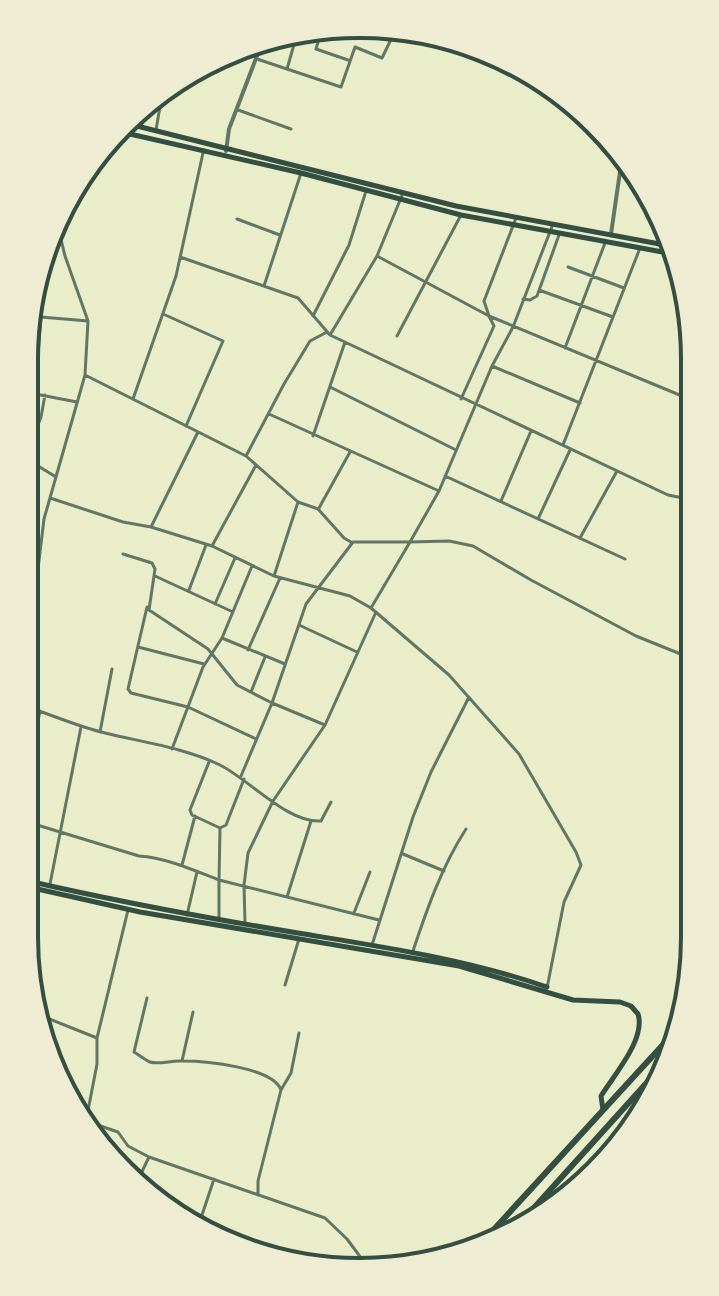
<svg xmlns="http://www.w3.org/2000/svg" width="719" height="1296" font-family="'Sofia Sans Condensed',sans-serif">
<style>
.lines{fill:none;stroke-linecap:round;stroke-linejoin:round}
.minor{stroke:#617663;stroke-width:3}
.tertiary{stroke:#617663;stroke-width:4}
.primary{stroke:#344e41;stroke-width:5}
.trunk{stroke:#344e41;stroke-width:6}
.rim{fill:none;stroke:#344e41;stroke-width:4}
</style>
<rect width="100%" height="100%" fill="#e9edc9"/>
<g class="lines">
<path class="minor" d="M321,32l-5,17 32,11
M252,46l8,2
M257,59l84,28 14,-40 27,11 15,-31
M287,69l10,-35
M238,110l53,19
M156,130l7,-41
M516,218l-32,83 5,15 193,80
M237,219l43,16
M377,256l112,60 5,10 -33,73
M180,257l118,41 32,37 338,160 25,5
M568,267l56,21
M264,286l37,-113
M539,290l74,27
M523,299l7,1 7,-4 22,-61
M163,314l60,27 -37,85
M313,316l36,-71 17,-54
M330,335l47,-79 26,-63
M397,336l64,-121
M565,348l40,-105
M492,366l88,37
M85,375l161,81 52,46 -24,74
M330,387l126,63
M25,392l52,10
M35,394l6,-77 47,4
M133,399l43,-123 27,-123
M269,414l170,77
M313,436l32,-94
M563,445l77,-197
M246,456l38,-72 26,-43 17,-9
M25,458l16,-41 4,-22
M25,458l31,19
M445,476l180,83
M50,498l73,24 28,5 61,19 62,30 76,20 21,12 78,67 70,79 57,98 5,13 -17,37 -17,86
M501,501l30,-70
M298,502l20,7 26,29 7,4
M319,508l31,-56
M538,519l32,-69
M151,527l47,-95
M580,538l37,-67
M212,546l44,-81
M123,554l29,9 3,6 -6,41 59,39 29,36 35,18 -31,73
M155,576l78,36
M24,585l13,-1
M189,590l17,-45
M215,604l20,-46
M147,607l-19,82 3,4 57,14 68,32
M371,608l39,-66 39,-1 24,5 58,34 105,56 57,23
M299,625l58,27
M24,631l8,-12 12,-100 41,-144 3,-54 -23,-65 -7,-29
M222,638l63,26
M138,647l66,17
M248,650l32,-72
M251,692l14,-35
M24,706c26,8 50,19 77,26 39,10 82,15 119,33 30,15 67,58 101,56l10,-19
M325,725l-53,-22 34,-99 47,-62h57l29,-51 53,-125 21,-39 40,-103
M100,732l12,-63
M172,749l31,-82 19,-29 30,-72
M209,762l-19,48 2,5 28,13 6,-3 18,-46
M24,785l16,-74
M24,821l115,35c28,2 54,14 80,24l1,-52
M403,854l41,17
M182,865l13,-49
M50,884l31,-157
M287,897l24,-76
M354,913l16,-41
M187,915l10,-43
M219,918v-38l160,40
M245,923l-1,-38 4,-32 25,-52 52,-76 51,-113
M372,945l41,-128 18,-45 38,-75
M413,951c14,-42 29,-85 53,-122
M285,985l14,-46
M147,998l-13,54c5,3 11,8 16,10 9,3 22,-2 32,-1 22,0 91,6 99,29
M37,1014l60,24v26l-11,57 32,11 10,14 21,11 176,61 22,21 23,31
M97,1038l31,-128
M182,1061l11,-49
M137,1182l12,-25
M258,1195v-14l23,-91 10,-17 8,-40
M198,1227l16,-48"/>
<path class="tertiary" d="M226,151l3,-22 34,-89
M611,234l11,-76"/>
<path class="primary" d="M129,124l327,82 209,39
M121,132l180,41 160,42 207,38
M24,880c91,21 182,38 274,53 85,14 168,26 249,54
M24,886l116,26 319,54 114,34 47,2 11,4 7,8c8,25 -24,61 -37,82l2,14"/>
<path class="trunk" d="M514,1230l147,-163
M476,1249l195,-213"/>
</g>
<path d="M0 0H719V1296H0ZM359 38H360A321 321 0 0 1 681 359V937A321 321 0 0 1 360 1258H359A321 321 0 0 1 38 937V359A321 321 0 0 1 359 38Z" fill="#eeecd3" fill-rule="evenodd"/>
<path class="rim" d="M359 38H360A321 321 0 0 1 681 359V937A321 321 0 0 1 360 1258H359A321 321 0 0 1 38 937V359A321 321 0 0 1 359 38Z"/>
</svg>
